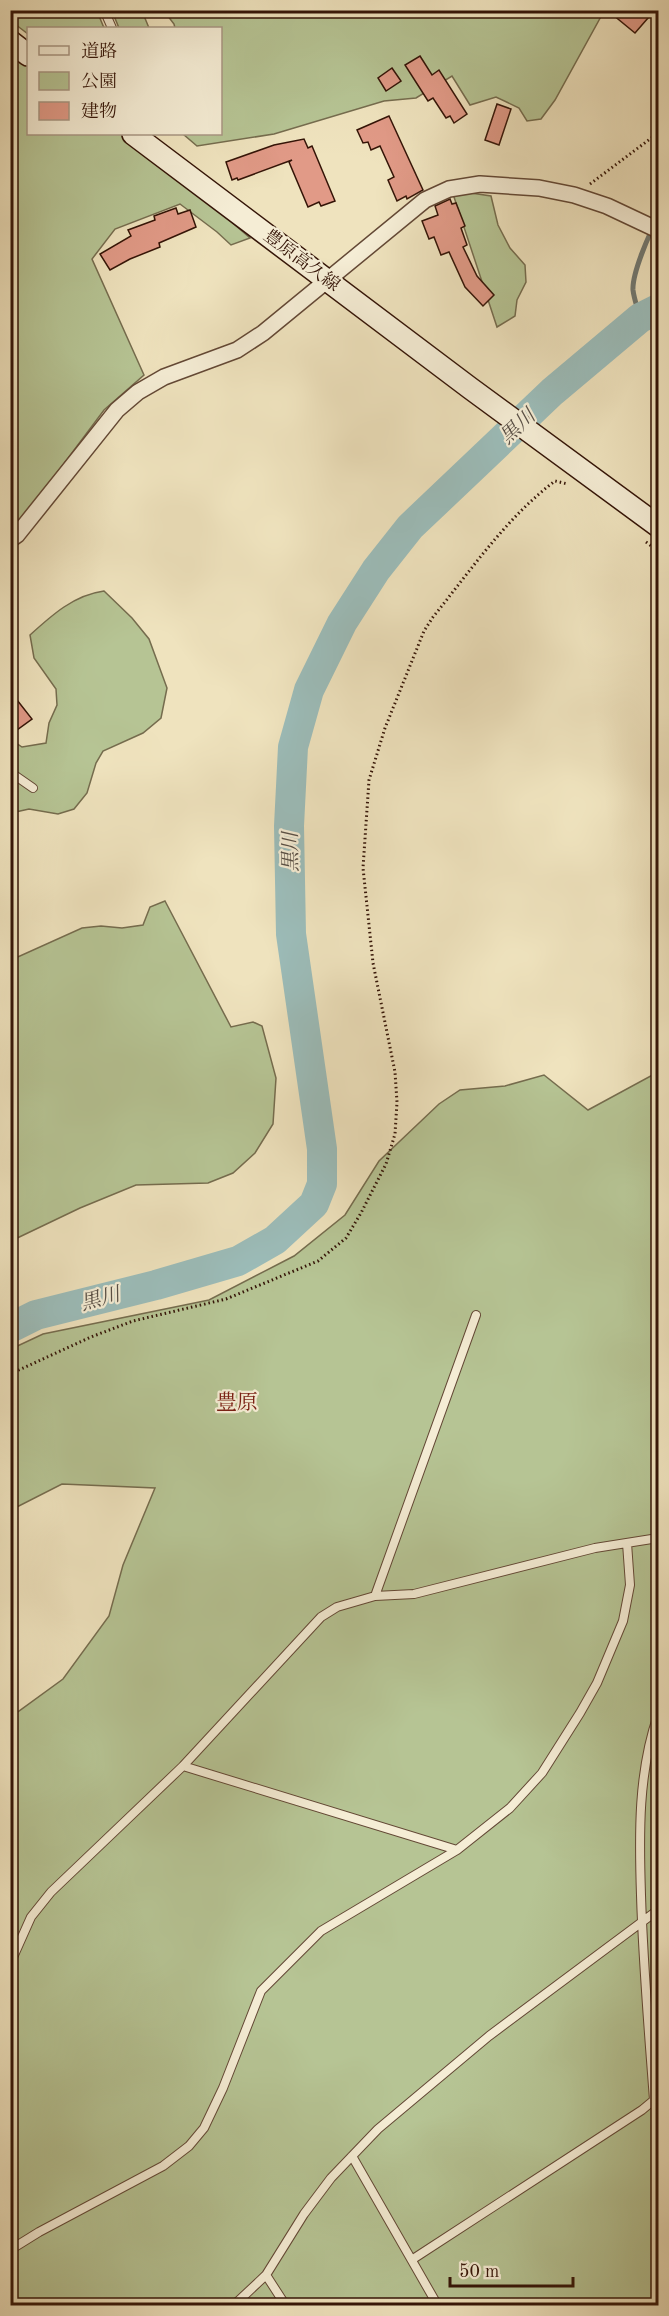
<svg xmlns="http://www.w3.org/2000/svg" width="669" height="2316" font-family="'Old Standard TT','Noto Serif JP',serif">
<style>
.green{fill:#b6c494;stroke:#756c4e;stroke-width:1.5}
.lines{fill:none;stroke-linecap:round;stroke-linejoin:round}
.stream{stroke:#727972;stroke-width:5}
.river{stroke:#9cbdba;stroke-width:30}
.building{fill:#e19a87;stroke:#341407;stroke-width:1.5}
.service-casing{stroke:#634835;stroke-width:10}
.minor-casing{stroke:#634835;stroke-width:18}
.secondary-casing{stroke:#341407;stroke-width:24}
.path{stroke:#341407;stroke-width:3;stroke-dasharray:1.5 3;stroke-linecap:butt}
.service{stroke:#f5edd5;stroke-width:8}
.minor{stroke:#f5edd5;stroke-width:15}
.secondary{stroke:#f5edd5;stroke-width:21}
.labels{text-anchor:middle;stroke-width:4.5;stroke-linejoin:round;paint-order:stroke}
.street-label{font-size:18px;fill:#341407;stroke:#f5edd5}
.water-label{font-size:20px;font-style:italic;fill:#584f46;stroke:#f5edd5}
.quarter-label{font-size:21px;fill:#7a1f14;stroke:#f5edd5}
</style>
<rect width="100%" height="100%" fill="#efe3be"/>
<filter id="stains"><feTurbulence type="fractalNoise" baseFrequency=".00333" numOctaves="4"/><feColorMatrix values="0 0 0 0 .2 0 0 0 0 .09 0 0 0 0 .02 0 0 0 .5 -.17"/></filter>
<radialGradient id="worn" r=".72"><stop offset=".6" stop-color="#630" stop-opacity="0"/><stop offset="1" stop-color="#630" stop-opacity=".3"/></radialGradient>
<path class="green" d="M11,10l83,1 5,5 5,12h-76v6l-17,-13z
M112,11h30l7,17h-30z
M164,11h440l-49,89 -14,19 -14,2 -8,-13 -23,-11 -26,8 -18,-29 -36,22 -32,3 -110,33 -77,12 -14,-12h37v-106h-45l-1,-4z
M11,53l17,13v68h96l81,65 45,39 -19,7 -14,-13 -37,-28 -65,25 -23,30 52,116 -40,35 -65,87 -28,35z
M471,193l20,3 7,29 12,23 15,17 1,17 -9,18 -2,16 -18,11 -44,-133z
M104,591l28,27 17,21 18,49 -6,30 -18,15 -40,18 -7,12 -9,30 -13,16 -16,5 -29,-5 -18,4 -1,-74 12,8 24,-4 3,-20 8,-18 -1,-16 -22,-31 -4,-23c22,-20 44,-40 74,-44z
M165,901l66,126 22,-5 9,4 14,52 -3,46 -18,29 -22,20 -25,10 -72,2 -56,23 -69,33v-281l71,-32 19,-2 21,2 21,-3 7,-18z
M658,1072v1233h-647v-588l52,-38 46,-63 14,-51 32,-77 -93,-4 -51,26v-161l32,-15 166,-34 85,-44 51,-41 34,-54 60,-57 21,-14 45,-4 39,-11 44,35z"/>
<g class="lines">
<path class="stream" d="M640,318c-2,-9 -6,-19 -7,-28 -1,-16 16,-57 25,-71"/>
<path class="river" d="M10,1328l26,-13 120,-30 82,-24 37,-21 39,-36 8,-20v-35l-31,-215 -2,-108 4,-79 16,-57 33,-67 34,-53 34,-43 142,-135 88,-74 18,-9"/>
</g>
<path class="building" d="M607,10h32l9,8 -13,15z
M420,56l12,19 7,-5 28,44 -13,9 -4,-7 -4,2 -13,-20 -5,3 -23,-36z
M392,68l9,13 -15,10 -8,-13z
M497,104l14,5 -12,36 -14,-5z
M389,116l34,74 -16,9 -1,-3 -9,5 -9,-21 6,-3 -14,-31 -9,4 -3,-8 -5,1 -6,-13z
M304,139l4,9 4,-2 23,55 -14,5 -2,-4 -11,5 -19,-45 3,-2 -54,20 -1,-2 -5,2 -6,-18 48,-17z
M450,199l2,5 4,-1 9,23 -4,2 6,17 -4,2 14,29 17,19 -11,11 -18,-19 -16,-35 -8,3 -7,-18 -5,2 -7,-18 16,-6 -3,-9z
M176,208l2,6 12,-4 6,17 -37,16 1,4 -30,12 -20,11 -10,-16 31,-18 -3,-6 27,-10 -1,-4z
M10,691l22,28 -22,16z"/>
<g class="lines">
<g class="service-casing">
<path id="service" d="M104,10l8,18
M10,772l23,16
M375,1596l101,-281
M183,1766l274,84
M10,1964l21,-47 20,-25 132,-126 138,-149 16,-10 38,-11 39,-2 181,-46 63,-10
M352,2156l86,150
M10,2250l29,-18 124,-66 26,-20 15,-18 19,-40 38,-97 60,-60 136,-81 53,-42 32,-35 38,-60 17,-30 26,-62 7,-36 -3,-42
M413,2259l229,-149 12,-10c-5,-68 -11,-136 -13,-205 -2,-61 -3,-123 17,-180
M266,2275l20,31
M233,2306l33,-31 38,-61 27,-36 47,-49 111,-93 169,-126"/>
</g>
<g class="minor-casing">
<path id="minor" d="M10,540l7,-5 100,-125 21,-18 26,-15 73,-27 26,-17 162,-133 24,-11 31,-5 59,4 35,7 33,11 51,24"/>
</g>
<g class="secondary-casing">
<path id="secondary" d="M10,41l18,14
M133,134l337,254 188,138"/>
</g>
<path class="path" d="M590,184l68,-51
M646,542l12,9
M10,1374l81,-37 42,-16 93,-22 92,-38 28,-23 15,-25 25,-49 9,-30 2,-32 -2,-30 -22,-109 -10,-95 6,-88 16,-52 39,-97 9,-14c38,-47 74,-100 122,-136l13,3"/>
<use href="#service" class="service"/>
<use href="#minor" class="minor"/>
<use href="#secondary" class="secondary"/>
</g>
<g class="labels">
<g class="street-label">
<text transform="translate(302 260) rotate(37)" y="6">豊原高久線</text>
</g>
<g class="water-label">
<text transform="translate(517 426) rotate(-43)" y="7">黒川</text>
<text transform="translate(290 852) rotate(-91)" y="7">黒川</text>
<text transform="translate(100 1298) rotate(-15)" y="7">黒川</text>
</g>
<g class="quarter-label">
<text x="237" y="1409">豊原</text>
</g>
</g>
<rect width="669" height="2316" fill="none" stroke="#efe3be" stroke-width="36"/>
<rect x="12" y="12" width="645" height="2292" fill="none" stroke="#341407" stroke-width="3"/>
<rect x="18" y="18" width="633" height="2280" fill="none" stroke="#341407" stroke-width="1.5"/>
<rect x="27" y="27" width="195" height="108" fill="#f5edd5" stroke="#a89683" stroke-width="1.5"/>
<rect x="39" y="46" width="30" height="9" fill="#f5edd5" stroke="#a89683" stroke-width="1.5"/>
<text x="81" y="57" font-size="18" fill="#341407">道路</text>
<rect x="39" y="72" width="30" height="18" fill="#b6c494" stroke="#a89683" stroke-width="1.5"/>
<text x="81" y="87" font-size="18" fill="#341407">公園</text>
<rect x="39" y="102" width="30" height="18" fill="#e19a87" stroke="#a89683" stroke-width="1.5"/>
<text x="81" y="117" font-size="18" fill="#341407">建物</text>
<path d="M450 2277v9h123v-9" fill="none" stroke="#341407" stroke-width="3"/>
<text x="459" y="2277" font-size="18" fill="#341407" stroke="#f5edd5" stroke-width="4.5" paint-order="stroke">50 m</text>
<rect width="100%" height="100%" filter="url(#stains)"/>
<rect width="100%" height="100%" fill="url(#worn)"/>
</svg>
